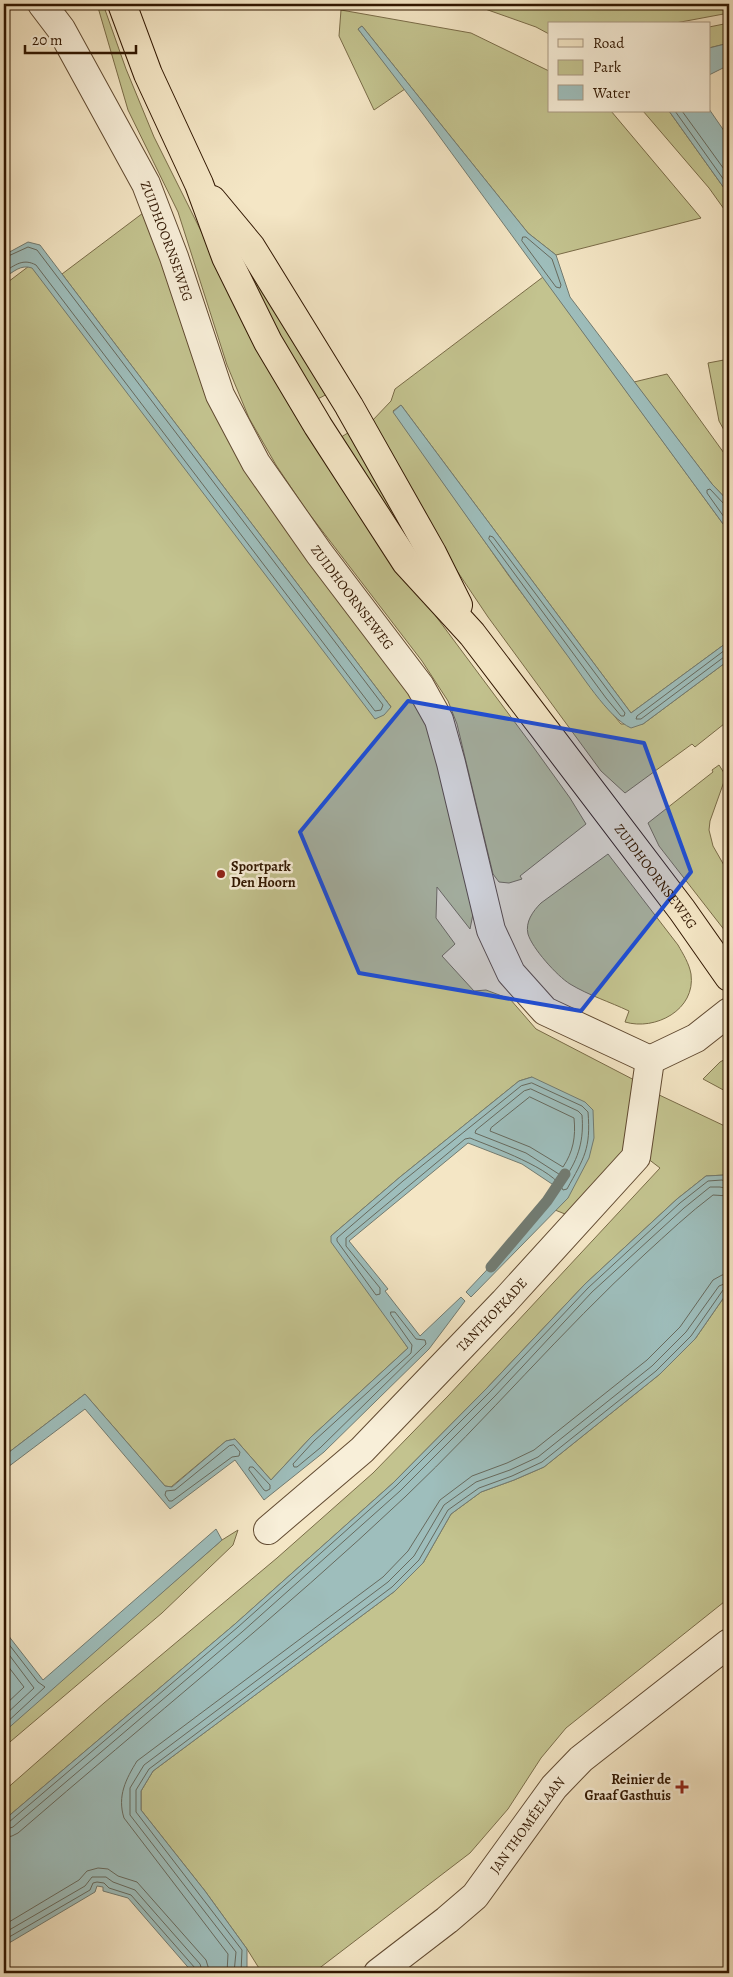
<svg xmlns="http://www.w3.org/2000/svg" width="733" height="1977" font-family="Alegreya,serif">
<style>
.green{fill:#c3c38f;stroke:#7a6c48}
.water{fill:#9ebebc;stroke:#727b71}
.lines{fill:none;stroke-linecap:round;stroke-linejoin:round}
.shore{stroke:#676a5e;stroke-width:1}
.stream{stroke:#727b71;stroke-width:11}
.minor-casing{stroke:#614a31;stroke-width:30}
.major-casing{stroke:#301600;stroke-width:30}
.minor{stroke:#f8efd9;stroke-width:28}
.major{stroke:#f4e6c5;stroke-width:28}
.marked{fill:#1d4ed8;fill-opacity:0.2;stroke:#1d4ed8;stroke-width:4;stroke-linejoin:round}
.poi-dot{fill:#8f2418;stroke:#f8efd9;stroke-width:2}
.labels{text-anchor:middle;stroke-width:5;stroke-linejoin:round;paint-order:stroke}
.street-label{font-size:14px;fill:#301600;stroke:#f8efd9}
.poi-label{font-size:14px;font-weight:bold;fill:#301600;stroke:#f8efd9;text-anchor:start}
</style>
<rect width="100%" height="100%" fill="#f4e6c5"/>
<filter id="stains"><feTurbulence type="fractalNoise" baseFrequency=".004" numOctaves="4"/><feColorMatrix values="0 0 0 0 .2 0 0 0 0 .09 0 0 0 0 .02 0 0 0 .5 -.17"/></filter>
<radialGradient id="worn" r=".72"><stop offset=".6" stop-color="#630" stop-opacity="0"/><stop offset="1" stop-color="#630" stop-opacity=".3"/></radialGradient>
<path class="green" d="M97,4h6l23,65 28,68 88,176 155,251 137,184 36,50 16,26 -66,52 2,3 -13,4 -10,-1 -6,-8 -36,-150 -9,-23 -26,-40 -115,-150 -31,-46 -27,-47 -22,-53 -49,-153 -50,-102z
M471,4h258v9l-59,11h-121v10l-13,-7z
M341,10l130,23 78,38v40h62l90,107 -145,37 -28,-22 -166,-207 -4,3 47,60 -31,21 -35,-74z
M729,23v20l-20,5v-21z
M643,111h26l60,84v21l-20,-28z
M147,210l45,129 236,382 45,193 -3,15 -33,-42 -1,31 19,26 -13,12 32,35 12,-1 24,9 26,30 104,54 -13,73 -62,58 -10,-4 13,-12 -36,-121 -13,4 -119,96 -69,59 77,112 -97,89 -40,43 -36,-41 -9,2 -55,46 -6,-1 -80,-92 -81,62v-1171l33,-25 354,447 -329,-433z
M231,232l100,160 -17,9 -60,-107z
M543,277l186,255v109l-98,72 -230,-308 -8,6 116,165 93,125 19,23h22l86,-64v60l-34,27 -3,-3 -67,49 -24,-22 -113,-154 -41,-61 -75,-135 19,-20 4,-12z
M729,359v80l-10,-18 -11,-58z
M667,374l62,86v42l-17,-18 -78,-102z
M351,431l76,132 -5,2 -84,-126z
M719,765l7,11 -16,45 -1,9 4,16 16,28v62l-70,-90 -11,-23 65,-51 -1,-2z
M608,854l70,91c5,9 11,18 13,29 5,36 -36,57 -66,48l4,-11c-19,-9 -41,-16 -59,-27 -13,-8 -38,-36 -42,-50 -3,-12 5,-23 13,-31z
M729,1057v36l-26,-14 17,-17z
M655,1093l74,35v52l-4,-5 -19,1 -29,23 -92,85 -98,104 -94,95 -158,141 -231,196v-29l100,-88 173,-145 96,-85 75,-77 212,-228 -17,-13z
M729,1290v308l-163,130 -25,30 -33,51 -38,44 -157,120h-51l-15,-24 -42,-58 -64,-81v-19l12,-20 242,-180 28,-28 28,-49 30,-22 33,-12 30,-13 116,-93 35,-35z
M238,1530l-5,15 -71,68 -158,134v-15l13,-13 205,-179z"/>
<path class="water" d="M362,26l166,207 28,22 14,42 142,187 17,18v30l-306,-418 -65,-85z
M729,43v22l-20,10v-27z
M709,109l20,29v57l-60,-84h40z
M28,242l12,3 351,462 -7,8 -9,4 -343,-451c-11,-4 -19,4 -28,10v-23z
M401,405l230,308 98,-72v19l-86,64 -12,4c-23,-10 -51,-56 -67,-77 -58,-79 -115,-159 -171,-239z
M532,1077l53,25 8,8 1,28 -5,20 -21,40 -97,99 -5,-5 83,-88 9,-16 -36,-24 -54,-21 -119,98 39,48 -3,2 35,45 41,-39 4,4 -36,48 -105,103 -60,48 -29,-40 -65,49 -85,-100 -81,61v-14l81,-62 80,92 7,1 54,-46 9,-2 36,41 40,-43 97,-89 -77,-106v-6l69,-59 119,-96z
M725,1175l4,5v110l-34,49 -35,35 -116,93 -30,13 -33,12 -30,22 -28,49 -28,28 -242,180 -12,20v19l64,81 42,58v21l-3,3h-51l-65,-75 -25,-7v-4l-6,-1 -2,6 -91,54v-126l231,-196 158,-141 94,-95 98,-104 92,-85 29,-23z
M216,1529l6,11 -218,192v-102l39,50z"/>
<g class="lines">
<path class="shore" d="M675,111l54,76
M682,111l47,65
M523,237h3l26,22 9,26 -1,3 -4,-1 -34,-46z
M4,258l24,-11 9,3 346,455 -2,5 -6,1 -339,-446c-13,-7 -21,0 -32,7
M729,505l-5,-1 -14,-15 -3,1v3l22,31
M490,536l3,1 132,176 -1,3h-3l-15,-18 -117,-159z
M729,647l-92,69 -1,3h5l83,-62 5,-1
M532,1083l50,23 6,6c3,37 -4,46 -21,77l-4,1c-8,-21 -71,-43 -93,-52l-5,1 -119,99v8l34,42v6l-4,1 -39,-54v-3l66,-57 118,-95z
M531,1089l47,22 4,4c2,24 -3,43 -17,63l-39,-25 -51,-20 1,-3 48,-39z
M530,1097l44,21c2,19 -1,34 -11,49l-33,-20 -40,-16 1,-3z
M391,1312h4l21,27 9,1 1,4 -106,104 -23,19h-3l-1,-3 21,-23 97,-88 1,-8 -21,-30z
M234,1445l6,7 -1,4 -7,1 -60,44h-3l-4,-6 1,-4 9,-1 54,-44z
M250,1467h3l17,18v4l-4,2 -2,-1 -15,-20z
M4,1638l34,44 7,5 -41,38
M4,1648l30,40 -30,28
M4,1661l20,26 -20,19
M4,1824l5,-2 229,-195 158,-141 94,-94 98,-104 92,-85 28,-22 14,-1 7,3
M4,1830l9,-3 229,-195 158,-141 95,-95 97,-104 92,-84 26,-21h10l9,2
M4,1838l8,-2 6,-3c129,-112 263,-219 387,-336 83,-79 156,-166 240,-243 22,-20 44,-41 68,-59l16,1
M4,1925l75,-45 8,-9 11,-3 10,1 10,7 19,6 69,78 4,13
M4,1933l81,-47 7,-9h14l7,5 22,8 65,74 3,9
M4,1940l86,-50 3,-7 4,-1 7,1 5,5 22,7 64,73 2,5
M227,1973l1,-19 -104,-136c-7,-22 2,-39 13,-57l246,-184 25,-26 32,-51 32,-24 35,-13 27,-13 113,-90 33,-33 33,-47 9,-5 7,-1
M234,1973l2,-21 -106,-137v-27l14,-23 244,-183 26,-26 30,-51 32,-23 34,-12 28,-13 114,-91 34,-34 33,-46 10,-4
M241,1973l1,-23 -106,-138v-22l13,-21 243,-182 27,-27 29,-50 31,-22 33,-12 30,-14 114,-91 35,-35 32,-46 6,-2"/>
<path class="stream" d="M491,1267l56,-66 18,-27"/>
<g class="minor-casing">
<g id="minor">
<path id="s1" d="M42,4l19,25 85,155 28,73 46,138 36,68 63,90 101,133 19,34 12,43 40,167 20,43 34,38 105,49"/>
<path d="M650,1060l46,-22 33,-26"/>
<path id="s2" d="M268,1530l94,-80 142,-148 132,-145 14,-97"/>
<path id="s3" d="M378,1973l69,-53 28,-24 79,-109 27,-28 148,-116"/>
</g>
</g>
<g class="major-casing">
<g id="major">
<path id="s4" d="M122,4l26,70 51,110 27,73 42,85 50,84 88,136 66,72 210,276 47,67"/>
<path d="M212,200l39,47 98,159 83,147 26,52"/>
</g>
</g>
<use href="#minor" class="minor"/>
<use href="#major" class="major"/>
</g>
<path class="marked" d="M408,701l236,42 47,129 -110,139 -222,-38 -59,-141z"/>
<g class="poi-dot">
<circle cx="221" cy="874" r="5"/>
<path d="M679.5 1779.5h5v5h5v5h-5v5h-5v-5h-5v-5h5z"/>
</g>
<g class="labels">
<g class="street-label">
<text dy="5" stroke="none"><textPath href="#s1" startOffset="269">ZUIDHOORNSEWEG</textPath></text>
<text dy="5" stroke="none"><textPath href="#s1" startOffset="674">ZUIDHOORNSEWEG</textPath></text>
<text dy="5" stroke="none"><textPath href="#s4" startOffset="1030">ZUIDHOORNSEWEG</textPath></text>
<text dy="5" stroke="none"><textPath href="#s2" startOffset="311">TANTHOFKADE</textPath></text>
<text dy="5" stroke="none"><textPath href="#s3" startOffset="212">JAN THOMÉELAAN</textPath></text>
</g>
<g class="poi-label">
<text x="231" y="871">Sportpark<tspan x="231" dy="16">Den Hoorn</tspan></text>
<text x="671" y="1784" text-anchor="end">Reinier de<tspan x="671" dy="16">Graaf Gasthuis</tspan></text>
</g>
</g>
<rect width="733" height="1977" fill="none" stroke="#f4e6c5" stroke-width="20"/>
<rect x="5" y="5" width="723" height="1967" fill="none" stroke="#301600" stroke-width="2.5"/>
<rect x="10" y="10" width="713" height="1957" fill="none" stroke="#301600"/>
<rect x="548" y="22" width="162" height="90" fill="#f8efd9" stroke="#a89882"/>
<rect x="558" y="39" width="25" height="8" fill="#f4e6c5" stroke="#a89882"/>
<text x="593" y="48" font-size="15" fill="#301600">Road</text>
<rect x="558" y="60" width="25" height="15" fill="#c3c38f" stroke="#a89882"/>
<text x="593" y="72" font-size="15" fill="#301600">Park</text>
<rect x="558" y="85" width="25" height="15" fill="#9ebebc" stroke="#a89882"/>
<text x="593" y="98" font-size="15" fill="#301600">Water</text>
<path d="M25 45v8h111v-8" fill="none" stroke="#301600" stroke-width="2.5"/>
<text x="32" y="45" font-size="15" fill="#301600" stroke="#f8efd9" stroke-width="4" paint-order="stroke">20 m</text>
<rect width="100%" height="100%" filter="url(#stains)"/>
<rect width="100%" height="100%" fill="url(#worn)"/>
</svg>
